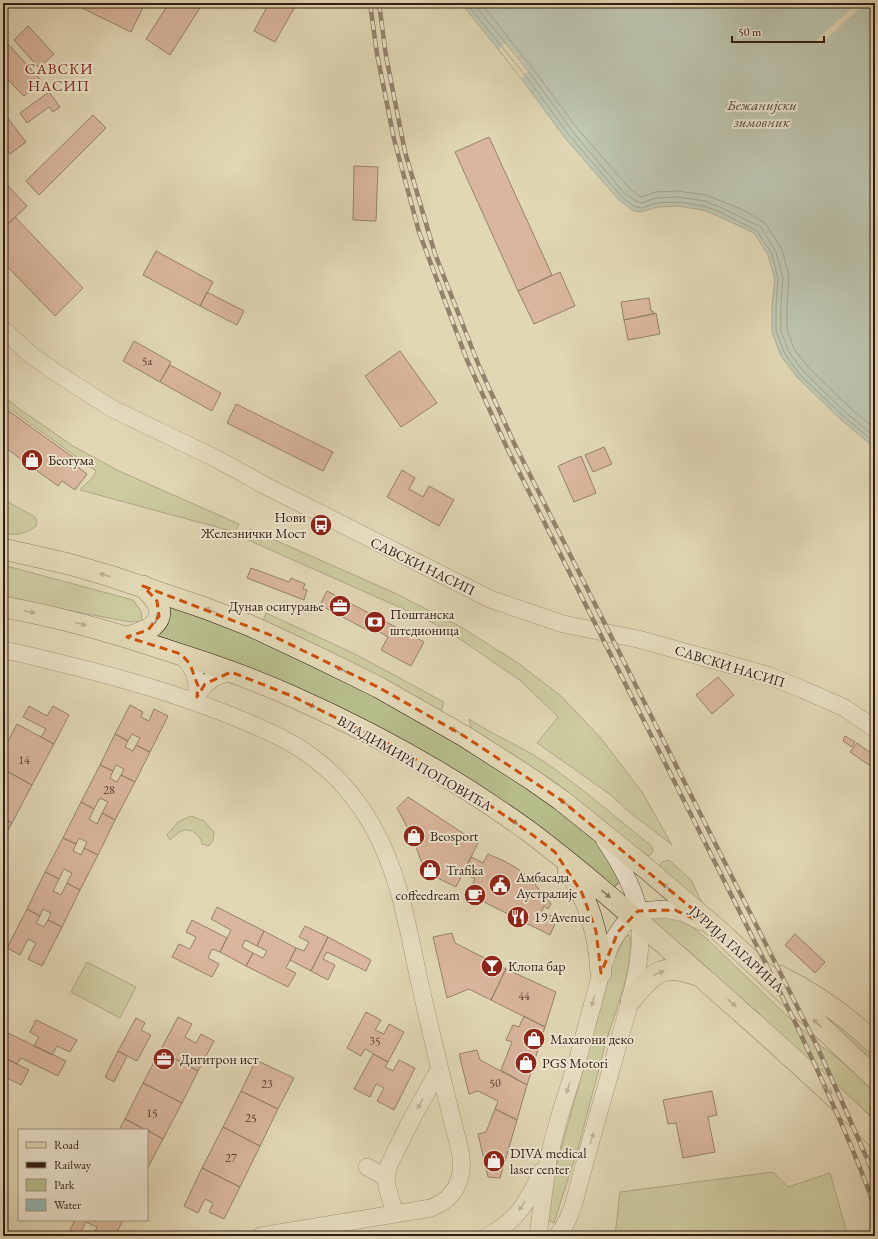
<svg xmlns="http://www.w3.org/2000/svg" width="878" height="1239" font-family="'EB Garamond',serif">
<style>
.green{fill:#b6bd8b;stroke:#746c4f}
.water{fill:#95b8b4;stroke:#6e7a74}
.pier{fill:#e1d7b5}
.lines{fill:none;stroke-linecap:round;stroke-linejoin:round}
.shore{stroke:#646a64;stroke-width:1}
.building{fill:#ce8f82;stroke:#331c13}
.minor-casing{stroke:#5e4b3c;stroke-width:18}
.major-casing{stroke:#331c13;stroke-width:22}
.minor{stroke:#ece5cf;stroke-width:17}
.major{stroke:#e1d7b5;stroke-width:21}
.rail-casing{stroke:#331c13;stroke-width:4.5}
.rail{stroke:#ece5cf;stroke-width:3;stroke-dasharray:9;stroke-linecap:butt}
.oneway{fill:#8a7a64}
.oneway2{fill:#998b7a}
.marked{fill:none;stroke:#cd500d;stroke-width:3;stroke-dasharray:8 5;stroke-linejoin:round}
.labels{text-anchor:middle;stroke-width:4;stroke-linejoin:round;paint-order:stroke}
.number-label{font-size:12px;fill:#5a392f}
.poi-label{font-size:14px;fill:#331c13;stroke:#ece5cf;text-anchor:start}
.street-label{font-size:14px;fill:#331c13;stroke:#ece5cf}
.neighbourhood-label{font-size:15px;letter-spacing:1px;fill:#7a1f14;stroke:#ece5cf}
.water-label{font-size:15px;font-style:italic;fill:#504b43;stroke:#ece5cf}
</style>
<rect width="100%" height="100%" fill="#e1d7b5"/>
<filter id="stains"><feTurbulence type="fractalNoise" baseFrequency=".005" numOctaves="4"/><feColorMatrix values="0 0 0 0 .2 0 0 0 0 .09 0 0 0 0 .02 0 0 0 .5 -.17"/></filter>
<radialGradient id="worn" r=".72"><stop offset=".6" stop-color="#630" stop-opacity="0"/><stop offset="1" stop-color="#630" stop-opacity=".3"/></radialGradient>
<path class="green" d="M3,395l15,13 55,38 46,25 120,53 -4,8 -155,-42 13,-13 3,-6 -82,-59 -11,-6z
M3,499l32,18 2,4 -1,5c-11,8 -20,10 -33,7z
M250,529l147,65 64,33 57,36 43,33 39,41 42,55 30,53 -44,-34 -17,-16 -74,-52 21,-26 -37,-36 -64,-44 -31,-18 -180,-80z
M3,565l130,35 8,11 1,10 -12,1 -127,-24z
M165,604l74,28 48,21 65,31 109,61 64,41 50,37 15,12 12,13 19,33 -7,6 -386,-227 -70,-24 -2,-2z
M266,613l87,40 91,49 -3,9 -93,-50 -85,-40z
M469,719c24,16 50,26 74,42 37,25 71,55 106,83 5,4 6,10 -2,12l-88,-71 -50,-33 -38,-23z
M191,816l13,5 10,11 -1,8 -4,6 -7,-2c-2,-11 -15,-19 -25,-10 -3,2 -4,4 -7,6l-3,-5 11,-13z
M669,860l22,20 12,25 -43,-38c0,-5 4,-6 9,-7z
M653,916l23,2 15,8 16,13 76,73 37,33 32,24 23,22v29l-223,-201z
M628,935l2,1c3,36 -14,72 -24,106 -9,34 -18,68 -27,103 -8,26 -17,52 -25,78l-9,-4 7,-38 62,-222 11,-21z
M87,962l49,25 -16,31 -49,-26z
M804,997l55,42 16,15v18z
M773,1172l15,15 42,-14 18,63h-233l5,-44z"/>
<path class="water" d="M461,3h414v445l-37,-31 -41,-40 -16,-21 -9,-24v-27l3,-25 -7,-25 -14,-22 -36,-17 -15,-6 -25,-4 -20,1 -18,5 -8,-2 -14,-11 -53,-61 -44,-60z"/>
<path class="pier" d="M858,3h7l-45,42 -5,-4z
M506,42l23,28 -8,8 -22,-29z"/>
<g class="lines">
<path class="shore" d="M466,3l59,72 44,60 52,61 12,10 8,2 16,-5 21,-1 26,4 16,6 37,19 15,23 6,25 -2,27v25l9,23 15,21 41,39 34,29
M473,3l56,69 44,60 51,61 12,8 5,2 15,-5 22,-1 27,4 17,7 39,19 15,25 7,26 -2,28v25l8,21 14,19 41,40 31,26
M481,3l52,66 44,59 52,60 12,9 15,-5 22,-1 28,4 37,15 22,13 17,26 7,28 -2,29v23l7,20 14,18 40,39 27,23"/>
</g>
<path class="building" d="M81,3h64l-14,29 -51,-25z
M169,3h34l-33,52 -24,-16z
M269,3h28l-22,39 -21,-11z
M28,26l26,28 -15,14 -25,-28z
M8,44l33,36 -17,16 -21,-21v-27z
M49,92l11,15 -7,5 -4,-5 -22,16 -7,-10z
M3,112l23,30 -16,12 -7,-9z
M93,115l13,13 -67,67 -13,-14z
M489,137l63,138 -34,16 -63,-139z
M354,166l24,1 -2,54 -23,-1z
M8,186l19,20 -24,23v-38z
M15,217l68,71 -28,28 -52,-54v-33z
M156,251l57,31 -13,24 -57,-31z
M560,272l15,34 -41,18 -16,-33z
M207,292l37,19 -7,14 -37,-19z
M649,298l2,13h2l1,3 -30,6 -3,-18z
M656,313l4,21 -32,6 -4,-20z
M134,341l37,21 -11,20 -37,-21z
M400,351l37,52 -36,24 -36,-51z
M170,365l51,28 -9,18 -52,-29z
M236,404l97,48 -10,19 -96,-48z
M3,407l74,53 -3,4 13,10 -12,16 -13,-9 -4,5 -55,-40z
M604,447l8,17 -19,8 -8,-17z
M581,456l15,37 -22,9 -16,-36z
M402,470l13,8 -6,11 14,8 6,-11 25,14 -15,26 -52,-29z
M251,568l38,14 2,-4 14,6 -2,5 4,1 -3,10 -57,-22z
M327,591l97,51 -13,24 -30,-16 7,-13 -17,-10 -2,4 -49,-26z
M718,677l16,18 -22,19 -16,-19z
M130,705l13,7 -2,5 8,4 5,-12 14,7 -18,36 -14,-7 4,-7 -8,-4 -4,7 -13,-7z
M29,706l18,10 6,-10 16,9 -15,29 -13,-7 5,-8 -23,-12z
M17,724l37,20 -22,41 -29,-16v-18z
M115,734l13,7 -3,6 8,4 3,-6 14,7 -15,30 -14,-7 3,-6 -8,-4 -3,6 -13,-6z
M845,736l10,6 -3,5 -9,-6z
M857,743l18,13v13l-25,-17z
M100,765l13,6 -3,7 7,4 4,-7 14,7 -20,38 -13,-7 6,-11 -8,-4 -6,11 -13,-7z
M3,769l29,16 -20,38 -9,-5z
M408,797l70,46 -22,44 -31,-15 -12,-34 -16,-30z
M81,802l13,7 -5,10 8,5 5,-11 13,7 -17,35 -14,-7 3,-6 -8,-4 -3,6 -13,-6z
M3,818l9,5 -9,17z
M63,838l13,6 -3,7 8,4 3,-7 14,7 -18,35 -13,-7 5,-10 -8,-4 -5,10 -14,-7z
M488,854l18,8 15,9 11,10 12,14 7,9 -3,5 -4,-3 -2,5 15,8 -7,16 -82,-41 7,-15 -12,-6 8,-16 12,6z
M45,872l14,7 -6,12 8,4 6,-12 13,7 -18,37 -14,-7 3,-7 -8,-4 -3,7 -13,-7z
M217,907l47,24 -7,15 -12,-6 -3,7 11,6 -7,13 -26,-14 11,-22 -20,-11z
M27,909l13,7 -4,7 8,4 4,-7 14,7 -20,39 -14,-7 8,-16 -8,-4 -8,16 -13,-7z
M192,920l35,18 -7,14 -8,-3 -4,9 11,6 -7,13 -40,-20 7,-13 11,5 6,-12 -10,-5z
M305,926l23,11 -17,34 -21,-11 6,-12 8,3 5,-9 -10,-5z
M264,931l32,17 -10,20 10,5 -8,14 -42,-21 7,-13 10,5 4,-7 -10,-5z
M452,933l3,10 51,26 -15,31 -22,-11 -22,9 -14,-61z
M795,934l30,28 -10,11 -30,-28z
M328,937l43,23 -5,11 -39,-19 -4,7 12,6 -7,15 -17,-9z
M506,969l50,23 -11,35 -54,-27z
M366,1012l15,8 -6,10 9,4 5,-10 15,8 -16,30 -23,-13 -4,7 -14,-8z
M524,1016l21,11 -18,58 -26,-15 11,-28 -6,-2 7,-15 6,2z
M178,1017l14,7 -7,13 11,6 5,-9 13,7 -16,30 -38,-20z
M136,1018l9,5 -4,7 10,5 -14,26 -19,-10z
M36,1020l41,20 -7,12 -13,-6 -5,9 -18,-9 5,-9 -9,-5z
M6,1032l60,29 -8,15 -37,-18 -4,6 -14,-7v-7l1,-3 -1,-1v-9z
M477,1050l3,10 47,25 -10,35 -22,-11 3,-8 -20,-10 -9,3 -10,-40z
M118,1051l9,5 -13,26 -9,-5z
M160,1051l38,20 -16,32 -39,-20z
M373,1054l15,8 -3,5 8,4 6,-11 16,8 -21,42 -17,-9 7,-13 -8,-4 -6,13 -16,-8z
M7,1059l22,11 -8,15 -18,-9v-8z
M256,1060l38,18 -16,31 -37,-18z
M143,1083l39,20 -19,36 -38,-20z
M241,1091l37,18 -18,37 -37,-19z
M712,1091l5,24 -9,2 7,35 -32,6 -7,-35 -8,1 -5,-24z
M495,1109l22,11 -17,58 -12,-1 -10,-43 8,-2z
M125,1119l21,11h-27z
M223,1127l37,19 -20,41 -38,-19z
M147,1130l16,9 -16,30z
M202,1168l38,19 -16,32 -15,-7 4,-9 -8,-4 -7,14 -14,-7z
M75,1220h48l-8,16h-18l-3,-2 3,-7 -11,-5 -7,13 -9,-5z"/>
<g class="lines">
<g class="minor-casing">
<path id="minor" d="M3,329l28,26 27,19 55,35 104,50 47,26 226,114 73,25 75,15 129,36 37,15 41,18 30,21
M3,650c28,5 54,13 81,19 55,14 108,30 160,52 21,9 45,19 64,33 27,19 49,44 65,73 26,46 35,101 46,153 13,57 26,113 41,170 5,26 -3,48 -29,58l-170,28
M181,654c13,14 17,23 16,43
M194,701c9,-17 18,-25 37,-29
M367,1167l19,10
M395,1214l-8,-27 -1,-10 3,-12 21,-43 29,-52
M488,1236c9,-5 19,-12 26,-19 12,-12 21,-31 28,-46
M538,1236l10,-76 11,-42 19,-60 23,-85 9,-28 8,-13 13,-17 7,-4 27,-2 19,4 18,9
M557,1236c9,-10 13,-21 17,-33 14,-54 30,-108 45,-162 11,-40 26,-85 20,-128 -4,-25 -21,-53 -35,-74"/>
</g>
<g class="major-casing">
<path id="major" d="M3,549l66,15 41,12 95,32 46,18 66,31 61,30 86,49 67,43 30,21 87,70 70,60 43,40 114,108
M3,607c51,9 102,23 151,39 47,15 93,30 137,50 84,37 166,83 240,137 61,46 118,98 175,148 57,51 115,101 169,155
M127,637c16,-4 41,-13 30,-34 -3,-6 -10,-12 -14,-17
M568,870c22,31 31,65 33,103
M779,976c35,17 68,41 96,67
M631,1000c22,-28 32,-38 68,-24"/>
</g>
<use href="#minor" class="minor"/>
<use href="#major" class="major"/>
<g class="rail-casing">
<path id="rail" d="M370,3l7,51 17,85 25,93 48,128 40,88 289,576c28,61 57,121 79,184
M379,3l7,53 19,96 30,102 44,112 35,77 301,599 24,53 36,82"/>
</g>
<use href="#rail" class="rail"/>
</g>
<defs><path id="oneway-solid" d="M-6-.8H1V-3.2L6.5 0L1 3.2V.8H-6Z"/></defs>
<g class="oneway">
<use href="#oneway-solid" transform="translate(105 575) rotate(-164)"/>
<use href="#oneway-solid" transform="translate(210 610) rotate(-159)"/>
<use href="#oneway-solid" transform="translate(30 612) rotate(12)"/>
<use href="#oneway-solid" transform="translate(157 618) rotate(-69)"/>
<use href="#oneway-solid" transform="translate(81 624) rotate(15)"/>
<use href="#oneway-solid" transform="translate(341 669) rotate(-153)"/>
<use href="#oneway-solid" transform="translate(310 705) rotate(25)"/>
<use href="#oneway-solid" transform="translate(455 730) rotate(-149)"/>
<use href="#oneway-solid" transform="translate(564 802) rotate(-143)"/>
<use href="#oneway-solid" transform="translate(513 821) rotate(35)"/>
<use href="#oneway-solid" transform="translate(667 887) rotate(-139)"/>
<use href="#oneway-solid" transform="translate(606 894) rotate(40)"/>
<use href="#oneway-solid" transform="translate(659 973) rotate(-23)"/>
<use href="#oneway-solid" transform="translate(732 1003) rotate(41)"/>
<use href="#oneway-solid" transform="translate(817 1023) rotate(-137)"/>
<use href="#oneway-solid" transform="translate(828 1090) rotate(43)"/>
</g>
<g class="oneway2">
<use href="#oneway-solid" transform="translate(593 1001) rotate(105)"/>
<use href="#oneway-solid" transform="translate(568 1088) rotate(108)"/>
<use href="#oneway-solid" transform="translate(420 1104) rotate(119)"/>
<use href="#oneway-solid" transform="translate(592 1138) rotate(-73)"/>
<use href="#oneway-solid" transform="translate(522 1206) rotate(123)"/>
</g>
<path d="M0 0H878V1239H0ZM143,586l130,50 105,51 86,49 97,64 157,130 -43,-20 -37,1 -20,21 -17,41 -5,-42 -14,-38 -27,-41 -25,-19 -61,-42 -78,-46 -99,-49 -61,-24 -26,12 -8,13 1,-11 -8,-22 -9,-10 -54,-17 21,-7 11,-14 -2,-15z" fill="#e1d7b5" fill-opacity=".55" fill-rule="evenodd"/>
<path class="marked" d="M143,586l130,50 105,51 86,49 97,64 157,130 -43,-20 -37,1 -20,21 -17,41 -5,-42 -14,-38 -27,-41 -25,-19 -61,-42 -78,-46 -99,-49 -61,-24 -26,12 -8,13 1,-11 -8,-22 -9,-10 -54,-17 21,-7 11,-14 -2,-15z"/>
<defs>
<g id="shop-disc" transform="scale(1.15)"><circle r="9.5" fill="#8f2418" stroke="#ece5cf"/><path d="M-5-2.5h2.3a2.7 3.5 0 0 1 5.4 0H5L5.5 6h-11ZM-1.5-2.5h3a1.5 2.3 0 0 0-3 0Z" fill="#fff"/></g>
<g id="bus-disc" transform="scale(1.15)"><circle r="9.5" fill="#8f2418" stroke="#ece5cf"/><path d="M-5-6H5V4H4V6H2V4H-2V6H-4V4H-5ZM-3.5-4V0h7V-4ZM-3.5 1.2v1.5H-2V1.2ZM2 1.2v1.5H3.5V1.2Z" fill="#fff"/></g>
<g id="office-disc" transform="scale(1.15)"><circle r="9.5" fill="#8f2418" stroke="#ece5cf"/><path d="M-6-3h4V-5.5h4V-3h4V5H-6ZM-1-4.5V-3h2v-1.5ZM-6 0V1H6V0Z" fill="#fff"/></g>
<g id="bank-disc" transform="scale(1.15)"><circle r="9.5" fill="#8f2418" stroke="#ece5cf"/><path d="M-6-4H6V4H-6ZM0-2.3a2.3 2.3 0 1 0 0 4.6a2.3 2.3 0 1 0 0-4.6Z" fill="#fff"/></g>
<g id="civic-disc" transform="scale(1.15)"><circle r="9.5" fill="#8f2418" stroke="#ece5cf"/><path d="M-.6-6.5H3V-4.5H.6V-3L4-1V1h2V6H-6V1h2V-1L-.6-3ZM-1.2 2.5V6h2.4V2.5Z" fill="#fff"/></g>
<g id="cafe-disc" transform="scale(1.15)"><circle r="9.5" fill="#8f2418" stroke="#ece5cf"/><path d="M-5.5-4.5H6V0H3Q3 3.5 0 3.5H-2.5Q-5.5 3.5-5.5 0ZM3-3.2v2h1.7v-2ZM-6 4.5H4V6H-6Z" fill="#fff"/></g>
<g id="restaurant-disc" transform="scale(1.15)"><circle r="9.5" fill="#8f2418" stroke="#ece5cf"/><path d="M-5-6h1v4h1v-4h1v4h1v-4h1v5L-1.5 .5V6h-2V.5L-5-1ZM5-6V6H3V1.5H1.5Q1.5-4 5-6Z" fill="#fff"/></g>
<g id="bar-disc" transform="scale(1.15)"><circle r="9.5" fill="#8f2418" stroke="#ece5cf"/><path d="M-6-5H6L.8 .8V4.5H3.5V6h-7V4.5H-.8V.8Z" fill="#fff"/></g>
</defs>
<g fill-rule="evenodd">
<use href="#shop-disc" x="32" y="460"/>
<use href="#bus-disc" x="321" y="525"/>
<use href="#office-disc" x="340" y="606"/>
<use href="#bank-disc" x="375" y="622"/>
<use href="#shop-disc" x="414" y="836"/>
<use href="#shop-disc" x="430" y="870"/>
<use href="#civic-disc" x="500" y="885"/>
<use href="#cafe-disc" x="475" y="895"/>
<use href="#restaurant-disc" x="518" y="917"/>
<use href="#bar-disc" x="492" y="966"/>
<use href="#shop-disc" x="534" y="1039"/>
<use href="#office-disc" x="164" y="1059"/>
<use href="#shop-disc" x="526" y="1063"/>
<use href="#shop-disc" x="494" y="1161"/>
</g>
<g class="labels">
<g class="number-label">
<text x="147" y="365">5a</text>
<text x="24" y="764">14</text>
<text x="109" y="794">28</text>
<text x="524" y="1000">44</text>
<text x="375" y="1045">35</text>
<text x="495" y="1087">50</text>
<text x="267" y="1088">23</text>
<text x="152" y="1117">15</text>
<text x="251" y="1122">25</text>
<text x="231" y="1162">27</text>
</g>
<g class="poi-label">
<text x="48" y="465">Беогума</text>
<text x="306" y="522" text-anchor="end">Нови<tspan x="306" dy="16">Железнички Мост</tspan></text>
<text x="324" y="611" text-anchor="end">Дунав осигурање</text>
<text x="390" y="619">Поштанска<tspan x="390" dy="16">штедионица</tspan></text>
<text x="430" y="841">Beosport</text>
<text x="446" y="875">Trafika</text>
<text x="516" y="882">Амбасада<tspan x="516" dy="16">Аустралије</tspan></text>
<text x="460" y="900" text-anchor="end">coffeedream</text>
<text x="534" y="922">19 Avenue</text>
<text x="508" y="971">Клопа бар</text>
<text x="550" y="1044">Махагони деко</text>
<text x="180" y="1064">Дигитрон ист</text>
<text x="542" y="1068">PGS Motori</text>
<text x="510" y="1158">DIVA medical<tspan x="510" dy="16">laser center</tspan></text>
</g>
<g class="street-label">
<text transform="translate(423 566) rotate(26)" y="5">САВСКИ НАСИП</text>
<text transform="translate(730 666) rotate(17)" y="5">САВСКИ НАСИП</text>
<text transform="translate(415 763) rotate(30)" y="5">ВЛАДИМИРА ПОПОВИЋА</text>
<text transform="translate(737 949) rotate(42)" y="5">ЈУРИЈА ГАГАРИНА</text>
</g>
<g class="neighbourhood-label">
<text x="59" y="74">САВСКИ<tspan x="59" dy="17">НАСИП</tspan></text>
</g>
<g class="water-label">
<text x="762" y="110">Бежанијски<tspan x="762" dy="17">зимовник</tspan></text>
</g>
</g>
<rect width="878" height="1239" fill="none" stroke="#e1d7b5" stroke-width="16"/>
<rect x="4" y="4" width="870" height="1231" fill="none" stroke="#331c13" stroke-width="2"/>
<rect x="8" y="8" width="862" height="1223" fill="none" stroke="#331c13"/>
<rect x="18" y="1129" width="130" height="92" fill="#ece5cf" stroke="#a29584"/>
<rect x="26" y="1142" width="20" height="6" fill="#e1d7b5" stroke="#a29584"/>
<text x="54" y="1149" font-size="12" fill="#331c13">Road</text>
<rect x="26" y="1162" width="20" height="6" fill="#331c13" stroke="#a29584"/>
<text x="54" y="1169" font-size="12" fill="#331c13">Railway</text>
<rect x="26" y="1179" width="20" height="12" fill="#b6bd8b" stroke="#a29584"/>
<text x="54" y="1189" font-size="12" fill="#331c13">Park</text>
<rect x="26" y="1199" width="20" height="12" fill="#95b8b4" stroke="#a29584"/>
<text x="54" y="1209" font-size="12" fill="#331c13">Water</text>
<path d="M732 36v6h92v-6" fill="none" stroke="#331c13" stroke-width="2"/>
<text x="738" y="36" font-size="12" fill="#331c13" stroke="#ece5cf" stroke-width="3" paint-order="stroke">50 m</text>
<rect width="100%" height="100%" filter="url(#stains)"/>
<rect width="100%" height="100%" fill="url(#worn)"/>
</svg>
